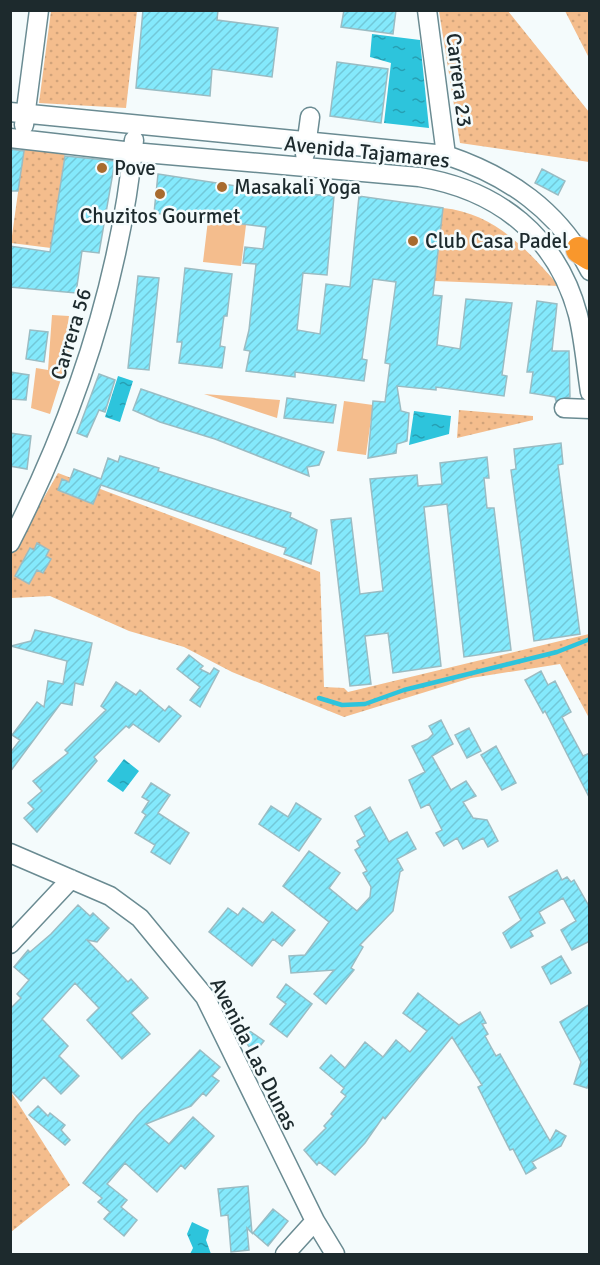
<svg xmlns="http://www.w3.org/2000/svg" width="600" height="1265" font-family="Signika,sans-serif">
<style>
.grass{fill:url(#grass-dots)}
.garden{fill:#f4bd8d}
.water{fill:url(#water-ripples)}
.lines{fill:none;stroke-linecap:round;stroke-linejoin:round}
.stream{stroke:#2dc4dc;stroke-width:4.5}
.building{fill:url(#building-hatch);stroke:#9abcc3;stroke-width:1.5}
.minor-casing{stroke:#6a8b92;stroke-width:21}
.highway-casing{stroke:#d2d4d5;stroke-width:28}
.minor{stroke:#fff;stroke-width:18}
.highway{stroke:#f9972c;stroke-width:26}
.poi-dot{fill:#a86b2f;stroke:#f4fbfc;stroke-width:2}
.labels{text-anchor:middle;stroke-width:5;stroke-linejoin:round;paint-order:stroke}
.street-label{font-size:21px;fill:#1d2a2d;stroke:#f4fbfc}
.poi-label{font-size:21px;fill:#1d2a2d;stroke:#f4fbfc;text-anchor:start}
</style>
<defs>
<pattern id="grass-dots" width="8" height="8" patternUnits="userSpaceOnUse" patternTransform="scale(1.5)"><rect width="8" height="8" fill="#f4bd8d"/><path d="M2 2h.1M6 6h.1" fill="none" stroke="#d1a37a" stroke-width="1.8" stroke-linecap="round"/></pattern>
<pattern id="water-ripples" width="26" height="14" patternUnits="userSpaceOnUse" patternTransform="scale(1.5)"><rect width="26" height="14" fill="#2dc4dc"/><path d="M2 4q2-2 4 0t4 0M15 11q2-2 4 0t4 0" fill="none" stroke="#269fb3"/></pattern>
<pattern id="building-hatch" width="6" height="6" patternUnits="userSpaceOnUse" patternTransform="scale(1.5)"><rect width="6" height="6" fill="#84e9fc"/><path d="M-1 1l2-2M0 6l6-6M5 7l2-2" fill="none" stroke="#72c8d8"/></pattern>
</defs>
<rect width="100%" height="100%" fill="#f4fbfc"/>
<path class="grass" d="M51,11h86l-11,97 -87,-5z
M439,11h69l81,101v50l-129,-19z
M565,11h24v47z
M24,149l41,5 -14,94 -40,-5z
M443,208c51,5 84,41 116,78l-124,-5z
M459,410l74,6v4l-76,18z
M58,473l262,99 4,115 20,1 4,4 241,-58v84l-29,-54 -89,14 -127,39 -112,-45 -48,-25 -55,-16 -79,-35 -39,2v-43z
M11,1092l59,93 -59,47h-1z"/>
<path class="garden" d="M208,220l38,5 -5,41 -38,-4z
M52,315l17,1 -4,26 7,2 -22,70 -19,-6 5,-40 12,2z
M204,394l76,6 -3,18z
M344,401l29,4 -7,50 -29,-4z"/>
<path class="water" d="M372,34l48,6 9,88 -45,-5 7,-60 -21,-6z
M118,376l15,5 -13,41 -15,-5z
M414,411l37,5 -2,18 -40,11z
M124,759l15,12 -16,21 -16,-11z
M192,1222l17,8 -3,10 5,14h-21l3,-6 -6,-14z"/>
<g class="lines">
<path class="stream" d="M319,698l23,7 23,-1 39,-14 153,-38 33,-13"/>
</g>
<path class="building" d="M143,10h75l-1,10 61,8 -6,49 -60,-8 -2,27 -74,-8z
M344,10h52l-3,24 -52,-7z
M337,62l51,7 -7,54 -51,-7z
M10,149l14,2 -6,40h-8z
M65,156l50,5 -16,92 -17,-2 -6,42 -66,-6v-41l40,6z
M542,169l23,12 -7,14 -23,-12z
M158,174l111,17 65,5 -7,79 -24,-2 -6,57 23,4 6,-50 24,3 9,-91 84,12 -10,87 9,1 -5,49 23,4 6,-50 46,4 -10,72 5,1 -3,20 -68,-9v3l-39,-4 4,25 8,2 -2,28 -10,3 -1,9 -28,5 5,-57 12,1 5,-38 -5,-1 11,-81 -23,-3 -11,80 5,1 -3,21 -69,-9v5l-49,-6 4,-20 -6,-1 5,-20 7,-66 -13,-1 2,-16 18,2 3,-22 -112,-14z
M185,268l47,6 -5,42h-3l-4,30 5,1 -3,21 -43,-5 3,-21h-5z
M138,276l21,2 -10,92 -21,-2z
M537,301l20,3 -5,47h17l1,46 -14,4 -1,-4 -25,-4 3,-21h-6z
M30,330l18,2 -4,30 -18,-3z
M10,372l19,3 -3,25 -16,-1z
M99,374l16,6 -10,32 -6,-2 -12,27 -10,-4z
M141,389l183,63 -5,13 -12,2 2,9 -94,-37 -55,-17 -27,-12z
M287,398l49,7 -3,18 -49,-5z
M10,433l21,3 -4,33 -17,-3z
M561,443l2,21 -5,1 22,169 -46,7 -23,-171 5,-1 -2,-20z
M120,456l39,12 -1,3 133,42 -1,4 27,13 -6,34 -27,-10 2,-6 -185,-63 -8,19 -35,-14 4,-11 7,3 5,-13 27,10 7,-21 10,4z
M487,457l2,21h-5l3,30h7l17,142 -47,7 -17,-153 -23,3 17,159 -48,7 -5,-40 -23,3 6,48 -21,2 -19,-166 20,-2 9,76 23,-3 -13,-112 47,-4 1,11 24,-2 -2,-21z
M37,543l12,7 -3,6 5,3 -8,14 -6,-3 -8,14 -14,-8 15,-28 4,2z
M35,630l57,13 -4,20 -5,22 -8,-2 -3,22 -11,-2 -51,69v-19l10,-13 -8,-5 25,-33 7,5 4,-26 15,3 4,-23 -56,-15 20,-5z
M189,655l14,11 -3,3 10,5 4,-6 5,3 -19,36 -10,-7 10,-13 -23,-18z
M541,671l7,14 7,-4 16,31 -9,5 21,39 7,-3v46l-45,-88 -2,2 -18,-33z
M116,682l20,13 4,-5 25,21 4,-5 12,10 -22,26 -26,-18 -4,4 -3,-2 -32,31 3,4 -60,71 -13,-14 10,-9 -6,-6 14,-12 -9,-10 35,-28 -3,-3 41,-40 -5,-4z
M441,720l12,24 -21,12 19,34 15,-9 10,15 -13,6 10,16 14,2 11,21 -10,6 -5,-9 -20,11 -6,-11 -13,8 -8,-13 6,-3 -13,-26 -8,4 -12,-28 16,-8 -13,-26 16,-7 5,-5 -4,-8z
M469,728l12,23 -14,7 -12,-23z
M496,746l20,37 -14,7 -21,-35z
M151,783l19,12 -12,18 31,20 -19,31 -19,-12 4,-7 -20,-12 11,-18 -4,-3 7,-11 -7,-4z
M296,803l25,16 -22,32 -40,-27 12,-18 17,11z
M370,807l19,35 18,-10 9,17 -19,10 6,11 -3,2 -7,39 -33,34 3,2 -12,21 3,2 -28,34 -12,-10 20,-24 -43,3 -2,-17 16,-1 24,-33 -46,-36 26,-35 31,22 -11,15 28,23 13,-14 1,-10 -8,-14 4,-2 -12,-21 5,-3 -3,-6 8,-5 -10,-20z
M557,870l5,10 5,-3 4,5 3,-2 16,28v33l-18,9 -11,-20 15,-9 -13,-23 -24,14 6,11 -15,8 3,5 -22,12 -8,-15 18,-13 -12,-23z
M78,905l12,11 3,-3 16,15 -12,14 -10,-2 41,42 3,-3 17,19 -17,15 19,21 -28,25 -35,-39 12,-12 -24,-25 -33,36 26,27 -9,10 20,20 -18,18 -17,-17 -23,24 -11,-11v-81l11,-11 -4,-4 12,-14 -15,-13 14,-17 2,2 21,-18z
M228,908l10,7 5,-7 20,15 9,-11 23,18 -13,16 -9,-7 -21,27 -43,-34z
M561,956l10,17 -20,11 -9,-17z
M286,984l26,20 -25,33 -17,-13 16,-20 -9,-7z
M418,993l41,32 21,-13 6,11 -4,1 6,10 -3,2 11,20 4,-2 50,87 6,-11 10,6 -5,10 -29,16 4,6 -10,6 -13,-25 -3,1 -32,-63 4,-2 -30,-48 -67,82 -2,-2 -18,26 -30,32 -16,-13 -2,3 -13,-15 22,-22 -2,-2 9,-10 -2,-2 15,-18 -5,-4 3,-4 -24,-20 11,-13 14,13 20,-26 18,15 13,-17 14,12 17,-21 -24,-18z
M590,1004v76l-3,8 -13,-4 7,-22 -21,-40z
M230,1017l34,24 -7,9 -4,-3 -2,3z
M200,1050l20,17 -8,9 7,5 -13,15 -3,-3 -12,13 -45,18 23,20 24,-27 21,19 -29,33 -4,-4 -24,27 -32,-29 -18,21 20,16 -6,7 16,13 -13,16 -20,-17 6,-7 -12,-10 4,-4 -19,-15 54,-67z
M38,1106l10,10 2,-3 15,12 -4,5 9,10 -5,5 -36,-30z
M248,1186l4,47 -5,-5 2,22 -18,2 -3,-37 -7,1 -3,-27z
M273,1209l15,12 -20,25 -15,-13z"/>
<g class="lines">
<g class="minor-casing">
<path id="minor" d="M427,10l19,145
M10,112l436,43c62,21 113,55 144,116
M24,125l15,-115
M10,138l123,14 286,25c79,13 138,59 159,138 6,25 8,52 12,77
M305,154l5,-37
M564,408l26,1
M10,543c65,-127 110,-261 124,-403
M10,853l100,43 30,22 65,79 110,224 20,33
M10,944l61,-65
M285,1254l30,-33"/>
</g>
<g class="highway-casing">
<path id="highway" d="M579,250l11,7"/>
</g>
<use href="#minor" class="minor"/>
<use href="#highway" class="highway"/>
</g>
<g class="poi-dot">
<circle cx="102" cy="168" r="6"/>
<circle cx="222" cy="187" r="6"/>
<circle cx="160" cy="194" r="6"/>
<circle cx="413" cy="241" r="6"/>
</g>
<g class="labels">
<g class="street-label">
<text transform="translate(459 80) rotate(83)" y="7">Carrera 23</text>
<text transform="translate(367 152) rotate(6)" y="7">Avenida Tajamares</text>
<text transform="translate(71 334) rotate(-73)" y="7">Carrera 56</text>
<text transform="translate(254 1054) rotate(63)" y="7">Avenida Las Dunas</text>
</g>
<g class="poi-label">
<text x="114" y="175">Pove</text>
<text x="234" y="194">Masakali Yoga</text>
<text x="160" y="223" text-anchor="middle">Chuzitos Gourmet</text>
<text x="425" y="248">Club Casa Padel</text>
</g>
</g>
<rect width="600" height="1265" fill="none" stroke="#1d2a2d" stroke-width="24"/>
</svg>
